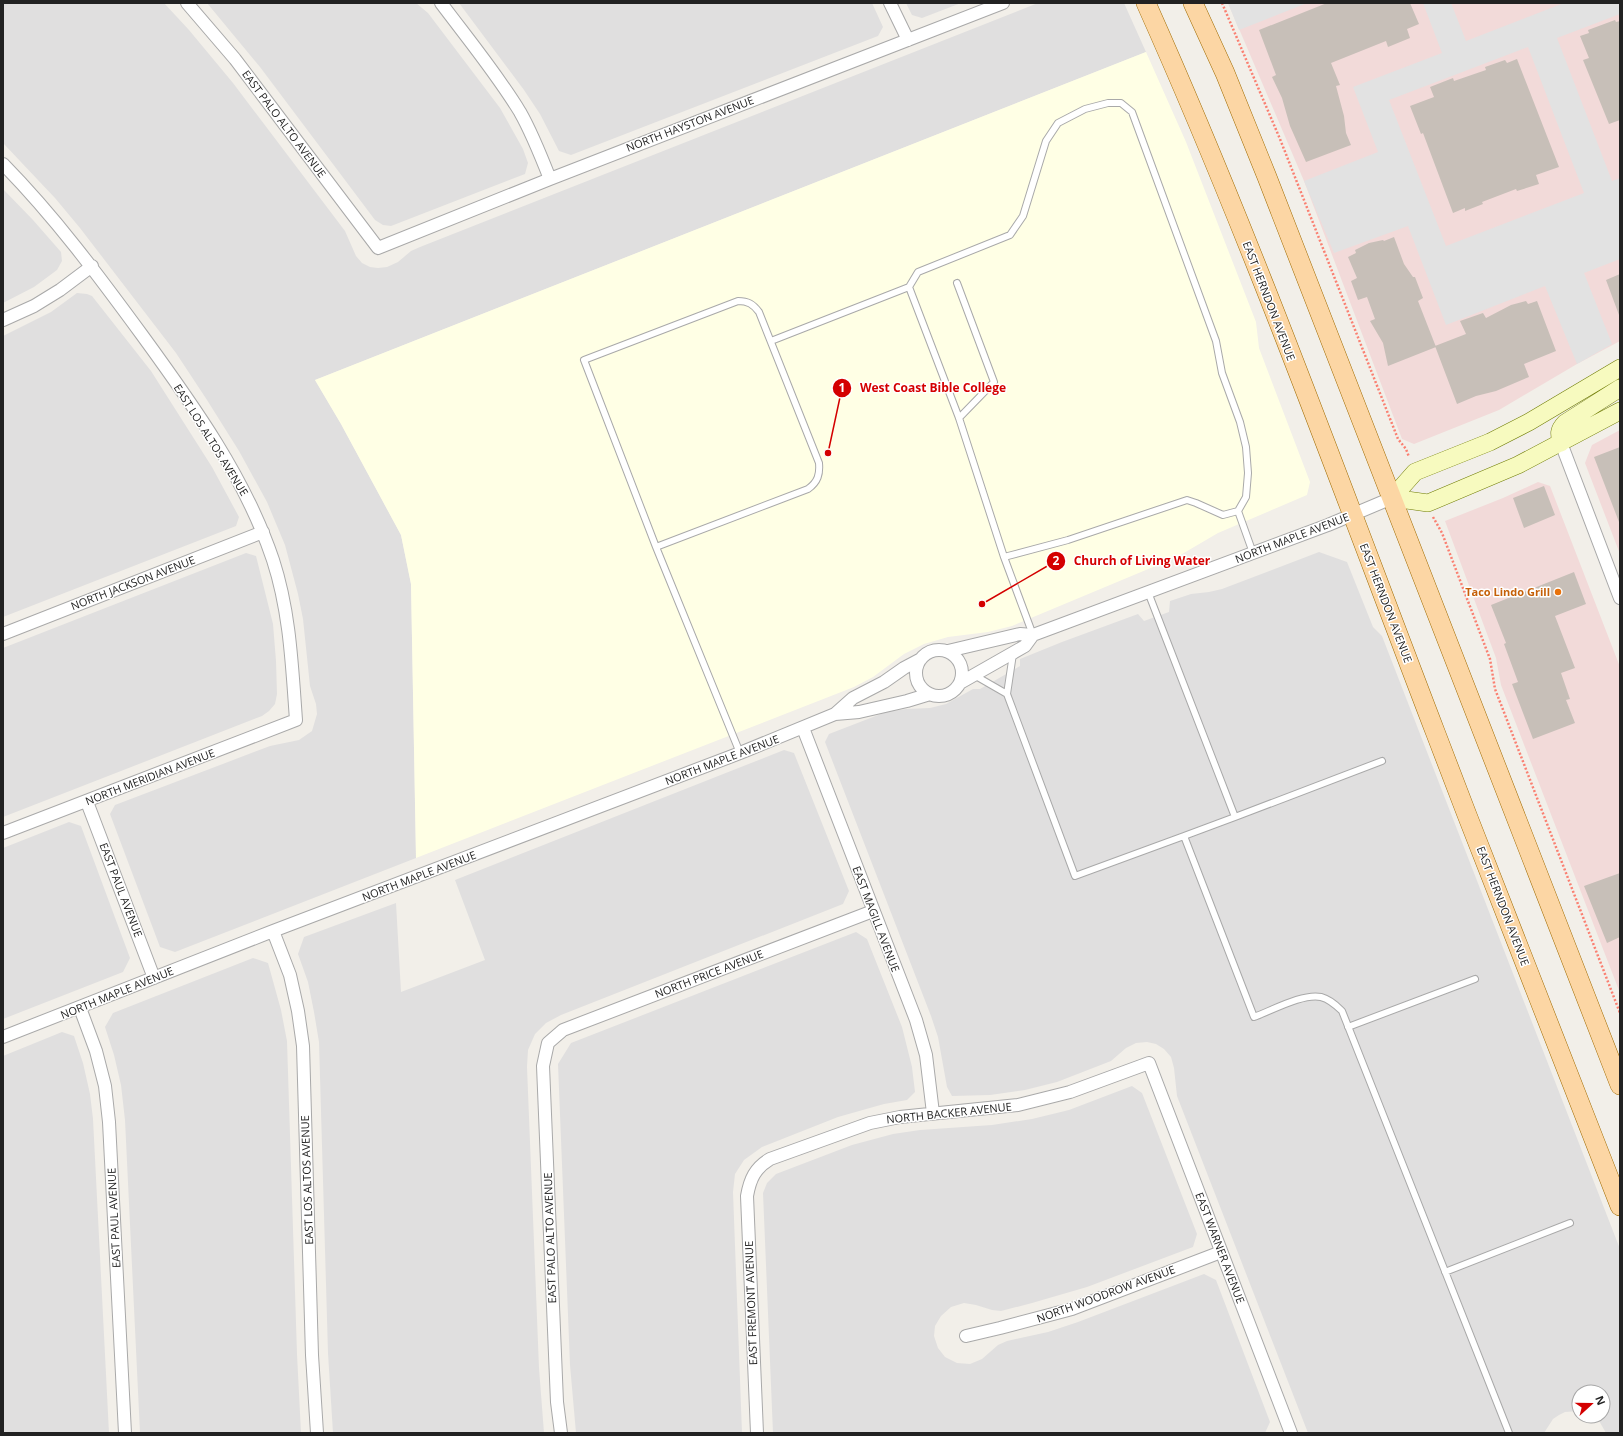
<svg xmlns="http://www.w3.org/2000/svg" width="1623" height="1436" font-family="'Open Sans',sans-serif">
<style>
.residential{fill:#e0dfdf}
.commercial{fill:#f2dad9}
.education{fill:#ffffe5}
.parking{fill:#e2e2e2;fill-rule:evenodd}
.building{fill:#c7bfb8}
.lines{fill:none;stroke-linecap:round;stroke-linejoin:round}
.lane-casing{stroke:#a9a9a9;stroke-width:8}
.street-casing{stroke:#a9a9a9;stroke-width:14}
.secondary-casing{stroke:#707d05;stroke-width:18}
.primary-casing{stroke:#a06b00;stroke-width:20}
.path{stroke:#fa8072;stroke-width:2.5;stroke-dasharray:2 2;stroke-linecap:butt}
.lane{stroke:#fff;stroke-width:6}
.street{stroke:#fff;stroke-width:12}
.secondary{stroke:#f7fabf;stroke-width:17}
.primary{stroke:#fcd6a4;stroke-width:19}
.food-dot{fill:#e8710a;stroke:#fff;stroke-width:1.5}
.labels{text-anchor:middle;stroke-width:3;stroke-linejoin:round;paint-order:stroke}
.street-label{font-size:11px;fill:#222;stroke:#fff}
.food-label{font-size:11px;font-weight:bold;fill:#c56008;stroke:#fff;text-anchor:end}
.leader{fill:none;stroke:#d40000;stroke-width:1.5}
.callout-dot{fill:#d40000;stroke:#fff;stroke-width:1.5}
.mark-label{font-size:12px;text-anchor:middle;font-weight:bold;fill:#fff}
.callout-label{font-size:12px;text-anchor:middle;font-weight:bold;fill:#d40000;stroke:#fff;stroke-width:3;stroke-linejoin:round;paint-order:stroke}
</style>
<rect width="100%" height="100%" fill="#f2efe9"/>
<path class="residential" d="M3,3h161l25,27 44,53 112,148 11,25 6,7 8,4 8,1 9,-1 11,-5 13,-11 9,-4 618,-244h86l22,49 -831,328 26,44 60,111 10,49 5,274 -241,94 -15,-5 -50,-133 5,-9 155,-59 29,-6 13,-9 5,-17 -1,-10 -6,-18 -7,-67 -5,-25 -13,-49 -18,-43 -28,-51 -32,-51 -31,-47 -96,-125 -25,-30 -52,-55z
M207,3h209l12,10 72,95 23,41 5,14 -3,11 -134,52 -8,-1 -8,-5 -115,-153z
M459,3h413l11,24 -5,9 -307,119 -12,-4 -19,-37 -16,-24z
M906,3h55l-39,15 -10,-3z
M3,189l30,31 28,32 1,9 -5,9 -23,17 -31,16z
M77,293l10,1 5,2 59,75 61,96 27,50 -3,9 -233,91v-281l48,-24z
M1319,552l28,10 26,65 9,9 238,613v184h-14l-8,-14 -5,-3h10v-24h-24v19l-14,1 -6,3 -6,4 -9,14h-236l-131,-337 -3,-28 -3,-11 -7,-8 -8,-5 -9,-2 -11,1 -10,5 -15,13 -54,21 -32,8 -35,5 -38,1 -5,-9 -9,-50 -7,-21 -106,-274 4,-8 57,-22 20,-3 24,-1 16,-4 27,-15h7l40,-23v-7l42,-17 76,-28 6,7 25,-9 1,-11 21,-7 18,-2 13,-3z
M246,553l10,3 17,68 3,37 1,33 -2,10 -6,7 -7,5 -259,101v-169z
M784,750l10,3 55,138 -6,13 -282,111 -15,8 -11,11 -7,16 -1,17 12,301 5,65h-211l-5,-80 -9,-311 -5,-30 -6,-30 -10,-28 6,-17 92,-34 5,89 84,-32 -30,-80z
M69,822l12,4 49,132 -7,14 -120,47v-171z
M856,932l11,7 35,88 10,40 3,25 -8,8 -23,4 -46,13 -76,30 -18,13 -9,14 -2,18 9,241h-166l-6,-68 -12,-301 13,-21z
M253,958l15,5 13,47 6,31 10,313 4,79h-161l-15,-313 -4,-35 -7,-30 -9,-28 8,-14z
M62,1032l12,4 9,27 7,31 3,25 16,314h-106v-377z
M1132,1086l10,7 55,141 -4,13 -106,40 -55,16 -31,8 -9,-1 -16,-5 -12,-2 -13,4 -10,9 -6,10 -1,10 4,12 7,9 12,6 13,1 12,-5 16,-14 9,-4 41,-9 30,-10 126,-48 12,6 54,142 -5,11h-492l-10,-240 4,-10 9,-9 76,-29 41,-11 27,-4 72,-5 40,-6 37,-9z"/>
<path class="commercial" d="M1228,3h392v338l-43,23 -78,46 -85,34 -12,-5 -98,-258z
M1620,430v124l-35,-91 7,-18z
M1538,482l12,4 70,181v326l-119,-308 -5,-27 -51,-137 58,-23z"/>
<path class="education" d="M1146,52l40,90 70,180 3,26 51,134 -3,13 -89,38 -41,24 -165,69 -24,6 -40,5 -24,7 -20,10 -31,23 -19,10 -438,171 -5,-274 -10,-49 -60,-111 -26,-44z"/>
<path class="parking" d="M1228,3h79l-68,27z
M1423,3h28l15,38 98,-38h56v11l-63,24 55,143 8,-3v81l-36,14 28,71 -35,20 -32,-78 -99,39 -38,-99 -74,27 -30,-72 74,-29 -25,-65 89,-34zM1528,47l56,146 -138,53 -57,-146z"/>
<path class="building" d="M1327,3h83l9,21 -12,5 3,9 -22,9 -2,-6 -55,22 9,22 -4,1 8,30 2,17 5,12 -45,17 -16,-36 -8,-28 -10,-21 4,-2 -17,-45z
M1615,20l1,2 4,-1v99l-11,4 -26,-64 6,-2 -9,-22 9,-3 -1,-3z
M1517,59l42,108 -23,8 3,9 -22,7 -1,-2 -34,13 1,2 -18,7v-3l-12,5 -30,-80 -2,1 -11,-28 24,-9 -4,-10 23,-9 1,3 32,-11 -1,-3 20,-7 2,3z
M1394,237l10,27 9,13h2l8,21 -5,3 18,46 -48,19 -5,-23 -13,-22 5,-2 -8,-22 -9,3 -7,-19 6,-3 -9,-21 8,-4 -1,-3 14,-7 14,-3 1,1z
M1620,274v41h-1l-13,-35z
M1526,301l2,3 9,-3 19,50 -32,13 5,13 -33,14 -20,5 -19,8 -22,-58 31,-12 -6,-13 23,-8 3,5 25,-13z
M1620,447v75h-1l-25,-65z
M1544,486l11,29 -31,13 -11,-30z
M1574,572l12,32 -31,12 20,52 -14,5 9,26 -4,1 9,23 -42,16 -21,-55 6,-2 -14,-38 2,-1 -15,-38z
M1620,873v64l-13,6 -23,-57z"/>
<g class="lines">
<g class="lane-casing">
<path id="lane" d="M957,283l37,99 -35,36
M909,287l50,131 45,139 29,78
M771,341l138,-54 9,-15 92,-37 13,-19 23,-75 12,-18 27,-14 23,-6h13l11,9 84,229 6,32 18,49 6,25 2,26 -2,24 -8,14 15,42
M656,547l152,-58c10,-7 12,-15 11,-26l-60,-151c-6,-8 -11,-11 -21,-11l-154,59 72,187 84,206
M1004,557l64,-17 119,-40 9,3 27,12 15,-4
M1148,592l87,225 147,-56
M974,675l33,19 6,-40
M1007,694l68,182 109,-40 70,181c17,-6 49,-24 67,-20 8,2 15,8 21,14l167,422
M1184,836l51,-19
M1348,1027l127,-48
M1445,1272l125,-49"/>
</g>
<g class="street-casing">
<path id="street" d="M187,3l48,56 143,189 172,-69 453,-176
M441,3c27,36 56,71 79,109 12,21 21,44 30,67
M890,3l18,37
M3,164c52,53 95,111 139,171 51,70 103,142 131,225 17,52 19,106 23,160l-293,113
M3,320l31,-14 26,-16 32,-24
M1561,443l59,155
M3,634l260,-102
M916 673a23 23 0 1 1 46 0a23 23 0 1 1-46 0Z
M948,651l72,-17 13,1 295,-110 64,-27
M960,683l65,-37 8,-11
M835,714l18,-16 31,-16 20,-14 17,-9
M803,728l113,292 10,35 7,58
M87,802l67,176
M273,931l17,44 8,36 5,35 9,309 5,78
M80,1008l16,43 9,35 4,36 16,311
M3,1037l270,-106 467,-178 95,-39 24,-2 48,-11 23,-7
M966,1336l34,-8 72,-19 149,-57
M561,1433l-4,-31 -14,-336 5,-23 15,-13 310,-119
M757,1433l-10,-237c3,-17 8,-28 23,-37l100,-36 30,-6 118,-12 52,-13 79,-29 142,370"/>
</g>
<g class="secondary-casing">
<path id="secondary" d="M1561,443c-2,-9 -3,-13 4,-20l55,-35
M1392,498l23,-26 75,-30 39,-20 91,-54
M1392,498l36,5 90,-38 102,-54"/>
</g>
<g class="primary-casing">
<path id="primary" d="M1146,3c107,239 196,486 290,731 60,158 123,315 184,472
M1193,3l32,70 42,104 353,908"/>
</g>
<path class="path" d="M1222,3l58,136 118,300 8,10 3,8
M1433,517l9,16 48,126 5,30 125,324"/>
<use href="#lane" class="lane"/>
<use href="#street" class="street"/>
<use href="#secondary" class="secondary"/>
<use href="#primary" class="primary"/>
</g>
<circle class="food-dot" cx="1558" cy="592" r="4"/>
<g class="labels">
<g class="street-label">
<text transform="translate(284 124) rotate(53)" y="4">EAST PALO ALTO AVENUE</text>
<text transform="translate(690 124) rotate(-21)" y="4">NORTH HAYSTON AVENUE</text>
<text transform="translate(1269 301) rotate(69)" y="4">EAST HERNDON AVENUE</text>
<text transform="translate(211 440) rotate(58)" y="4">EAST LOS ALTOS AVENUE</text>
<text transform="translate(1292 538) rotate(-21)" y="4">NORTH MAPLE AVENUE</text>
<text transform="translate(133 583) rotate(-21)" y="4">NORTH JACKSON AVENUE</text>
<text transform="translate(1386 603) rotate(69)" y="4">EAST HERNDON AVENUE</text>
<text transform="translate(722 760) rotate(-21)" y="4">NORTH MAPLE AVENUE</text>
<text transform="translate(150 777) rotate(-21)" y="4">NORTH MERIDIAN AVENUE</text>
<text transform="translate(419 876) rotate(-21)" y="4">NORTH MAPLE AVENUE</text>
<text transform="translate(121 890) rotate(69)" y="4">EAST PAUL AVENUE</text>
<text transform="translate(1503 906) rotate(69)" y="4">EAST HERNDON AVENUE</text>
<text transform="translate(876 919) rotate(69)" y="4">EAST MAGILL AVENUE</text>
<text transform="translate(709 974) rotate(-21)" y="4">NORTH PRICE AVENUE</text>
<text transform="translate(117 993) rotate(-22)" y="4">NORTH MAPLE AVENUE</text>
<text transform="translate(949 1113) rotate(-6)" y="4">NORTH BACKER AVENUE</text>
<text transform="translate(307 1180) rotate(-92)" y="4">EAST LOS ALTOS AVENUE</text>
<text transform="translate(114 1218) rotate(-93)" y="4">EAST PAUL AVENUE</text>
<text transform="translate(550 1238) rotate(-92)" y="4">EAST PALO ALTO AVENUE</text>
<text transform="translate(1220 1248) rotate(69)" y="4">EAST WARNER AVENUE</text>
<text transform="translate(1106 1294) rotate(-20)" y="4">NORTH WOODROW AVENUE</text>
<text transform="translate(751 1303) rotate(-92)" y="4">EAST FREMONT AVENUE</text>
</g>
<g class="food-label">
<text x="1550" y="596">Taco Lindo Grill</text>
</g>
</g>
<path class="leader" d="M828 453L842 388M982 604L1056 561"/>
<g class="callout-dot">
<circle cx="828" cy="453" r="4"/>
<circle cx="982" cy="604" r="4"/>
<circle cx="842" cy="388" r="10"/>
<circle cx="1056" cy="561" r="10"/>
</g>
<g class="mark-label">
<text x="842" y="392">1</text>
<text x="1056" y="565">2</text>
</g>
<g class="callout-label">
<text x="933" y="392">West Coast Bible College</text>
<text x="1142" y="565">Church of Living Water</text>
</g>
<rect width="1623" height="1436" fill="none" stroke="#222222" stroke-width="8"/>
<g transform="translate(1591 1404) rotate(69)"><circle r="19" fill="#ffffff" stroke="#a7a7a7"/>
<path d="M0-3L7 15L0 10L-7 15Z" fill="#d40000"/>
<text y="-6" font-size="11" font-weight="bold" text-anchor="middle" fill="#222222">N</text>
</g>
</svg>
